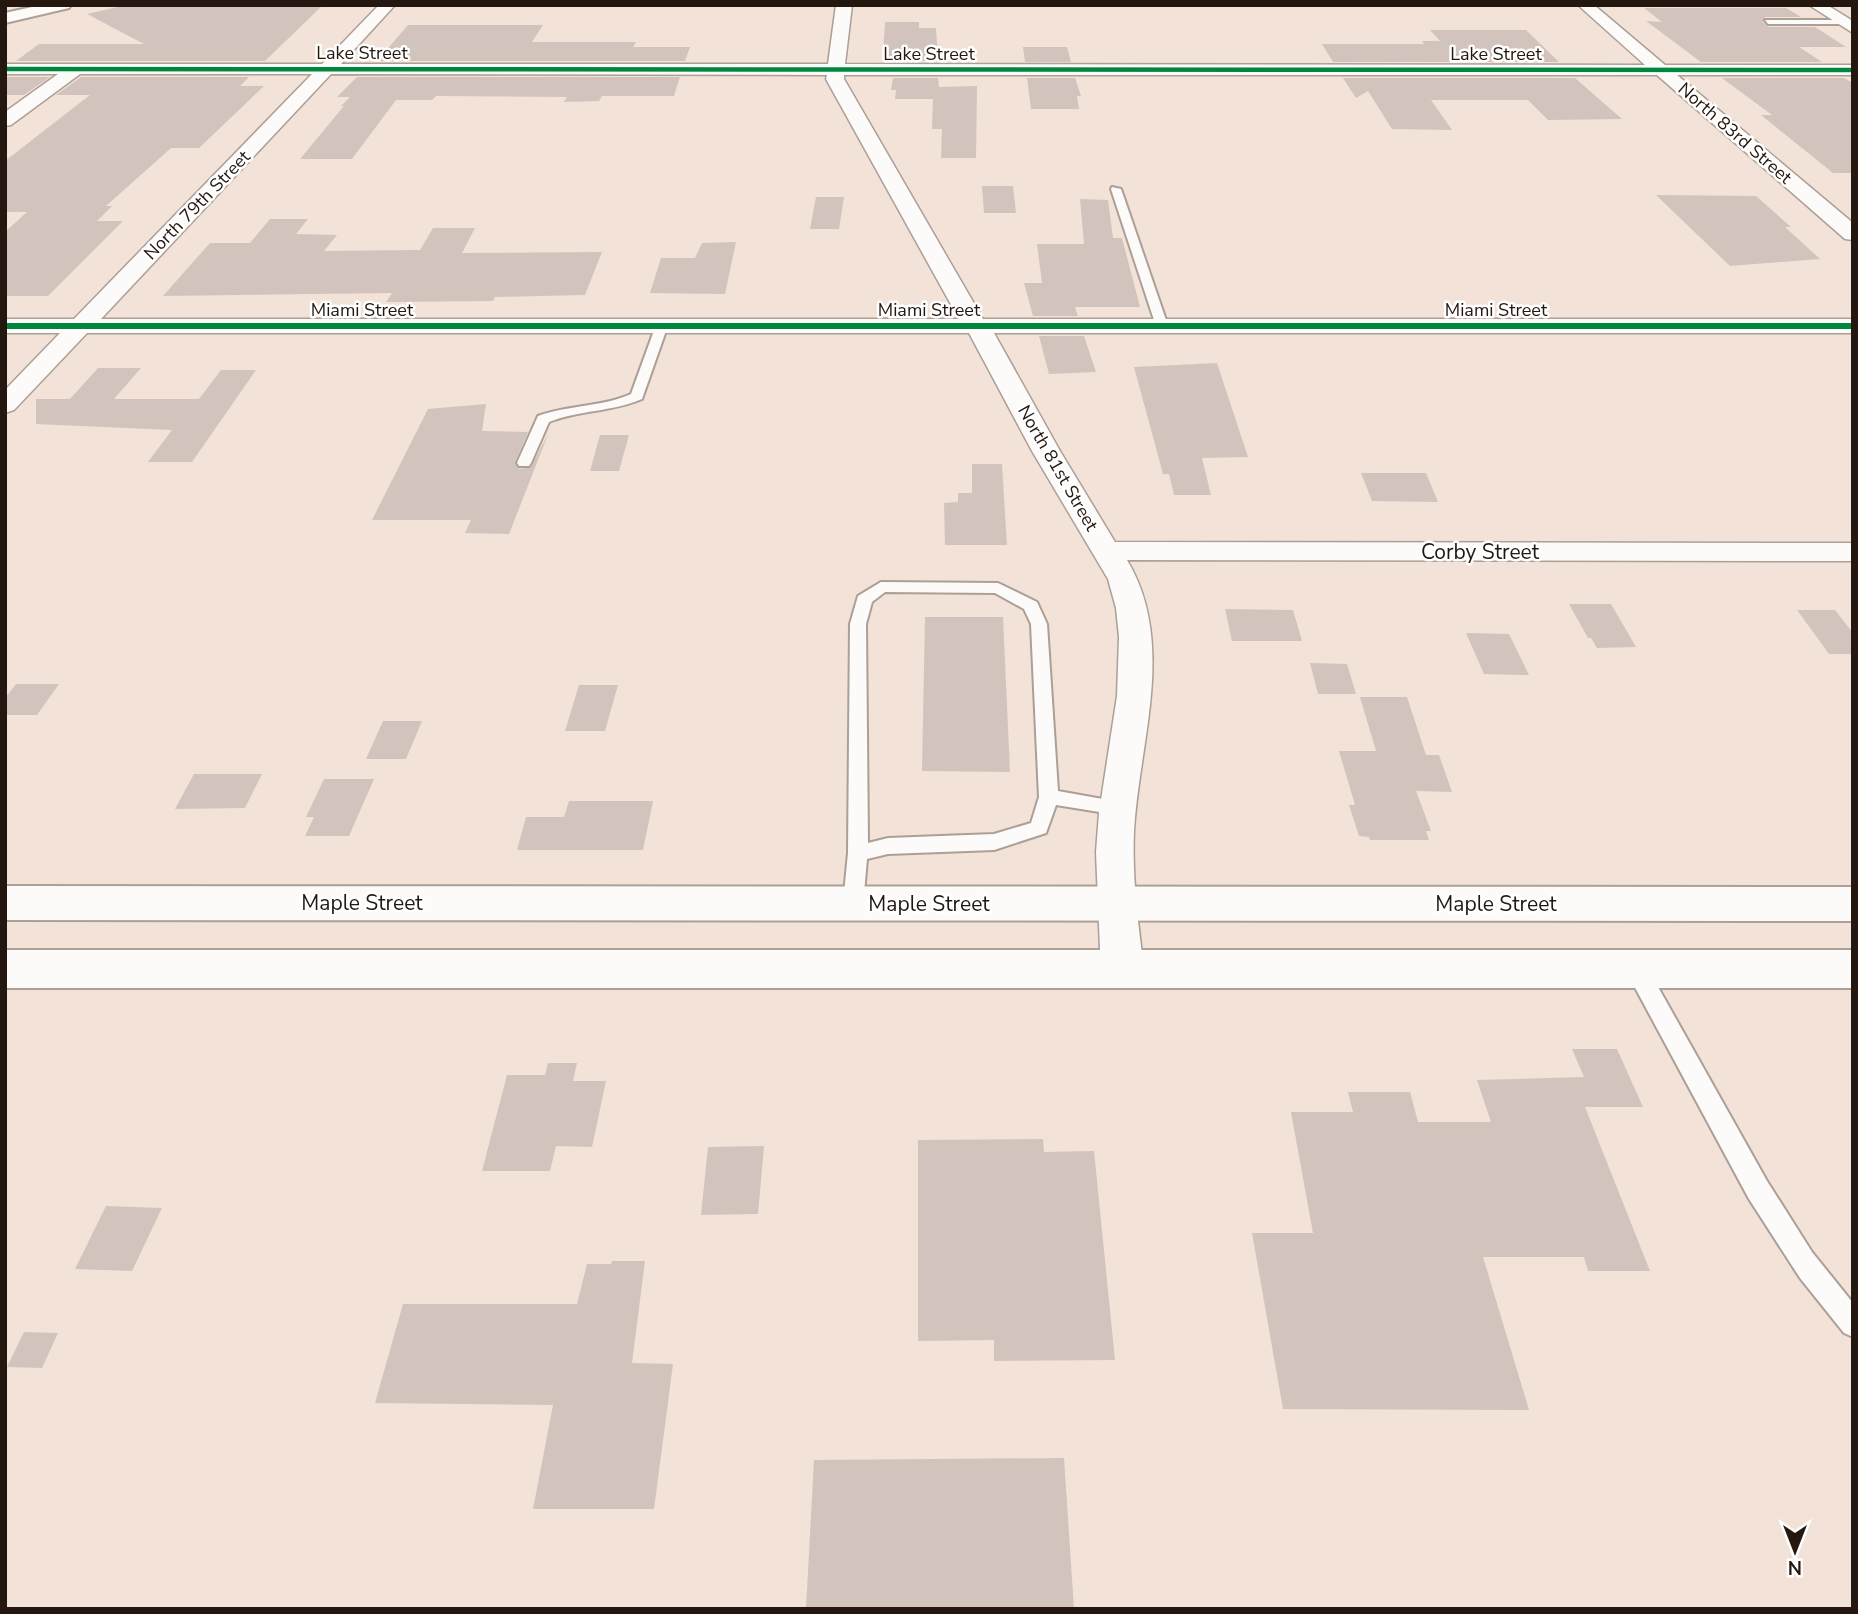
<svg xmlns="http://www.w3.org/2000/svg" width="1858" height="1614" font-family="'Nunito Sans',sans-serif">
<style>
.building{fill:#d2c4bc}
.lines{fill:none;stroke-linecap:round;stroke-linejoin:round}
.service-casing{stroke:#ac9f96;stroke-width:4}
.minor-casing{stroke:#ac9f96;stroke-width:3}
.tertiary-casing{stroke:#ac9f96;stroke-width:4}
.primary-casing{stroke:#ac9f96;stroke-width:4}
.service{fill:#fdfbf9;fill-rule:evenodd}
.minor{fill:#fdfbf9;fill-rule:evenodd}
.tertiary{fill:#fdfbf9;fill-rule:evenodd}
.primary{fill:#fdfbf9;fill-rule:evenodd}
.cycleway-far1-casing{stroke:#fff;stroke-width:6}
.cycleway-casing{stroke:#fff;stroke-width:10}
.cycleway-far1{stroke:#00873e;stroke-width:4.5}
.cycleway{stroke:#00873e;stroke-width:6}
.labels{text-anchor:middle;stroke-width:5;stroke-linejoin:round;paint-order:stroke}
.far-street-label{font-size:18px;fill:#23170f;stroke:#fff}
.street-label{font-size:21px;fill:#23170f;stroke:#fff}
</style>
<rect width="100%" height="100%" fill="#f2e2d8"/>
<path class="building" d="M126,5h197l-58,56h-249l23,-17h105l-57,-30z
M1644,8h142l15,9h-36l-2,5 5,5h47l31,20h-47l23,15h-121l-55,-41 16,1z
M885,22h34v6h17l2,33h-42v-2h-10v-4h-3z
M408,25h135l-11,17h104l-3,5h57l-5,14h-313l17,-14z
M1430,30h96l33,32h-226l-11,-18h102l-2,-3h18z
M1023,47h44l4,15h-46z
M5,77h45l-26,18h-19z
M81,77h168l-9,9h24l-65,62h-28l-65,58h6l-15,15h26l-75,75h-43v-64l22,-20h-22v-51l85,-66h-34z
M357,77h323l-6,19h-72l-3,5 -35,1 3,-5 -131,-1 -4,4h-36l-44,59h-52l44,-53h-3l9,-9h-13z
M893,78h45l1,9 38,-1 -1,72h-35l1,-29h-10l1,-30h-38l1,-9h-5z
M1027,78h48l6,18h-4l2,13h-48z
M1343,78h232l47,41 -74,1 -20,-20h-97l21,30 -60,-1 -24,-38 -12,7z
M1722,78h122l9,5v90h-20l-72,-58h11z
M982,186h31l3,27h-32z
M1656,195l100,1 35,31h-6l35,32 -90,7z
M816,197h28l-5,32h-29z
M1080,199l28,1 5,38h9l18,69h-65l3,9h-45l-9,-33h18l-5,-39h47z
M270,219h38l-12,15 41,1 -13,16 96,-1 13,-22h42l-13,25 140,-1 -17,43 -90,2 -2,4 -107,1 6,-9 -229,3 47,-53h40z
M736,242l-11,52 -75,-1 11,-35h34l7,-15z
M1039,336h45l12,36 -47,2z
M1217,363l31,94 -46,1 9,37h-37l-5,-21h-6l-29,-107z
M98,368h43l-27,31h85l22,-29h35l-64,92h-44l24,-32 -136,-6v-25h34z
M486,404l-4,27 46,1 -13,30 4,7 12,-2 18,-35 -40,102 -44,-1 6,-13h-99l56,-111z
M600,435h29l-10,36h-29z
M972,464h30l5,81h-62l-1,-42 14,-1v-9h14z
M1361,473h65l12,29 -66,-1z
M1569,604h42l25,43 -39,1 -6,-10h-3z
M1225,609l68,1 9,31h-70z
M1797,610h38l18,23v21h-24z
M925,617h78l7,155 -88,-1z
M1466,633l43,1 20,41 -45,-1z
M1310,663l37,1 9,30h-38z
M16,684h43l-22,31h-32v-17z
M579,685h39l-13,46h-40z
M1360,697h47l19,58h13l13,37 -36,-1 15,40h-5l3,9h-59l-1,-3 -10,-1 -10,-31h6l-16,-54h37z
M383,721h39l-16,38h-40z
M194,774h68l-17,34 -70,1z
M324,779h50l-25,57h-44l9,-19h-8z
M569,801h84l-10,49h-126l9,-33h38z
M1572,1049h45l26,58h-58l65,164h-62l-4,-14h-101l46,153 -246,-1 -31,-176h61l-22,-121h62l-5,-20h62l8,30h73l-14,-42 107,-3z
M548,1063h29l-4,18h33l-14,66 -36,-1 -6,25h-68l25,-96h38z
M1043,1139l1,13 50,-1 21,209 -121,1v-21l-76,1v-201z
M764,1146l-6,68 -57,1 7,-68z
M106,1206l56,2 -30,63 -57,-2z
M612,1261h33l-13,102 41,1 -19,145h-121l20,-104 -178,-2 28,-99h174l10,-40h24z
M24,1332l34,1 -16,35 -35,-1z
M1064,1458l10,151h-268l8,-149z"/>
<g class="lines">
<g class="service-casing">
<path id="service" d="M1765,20h78l4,2 -4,2h-75z
M1112,187l9,2 47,137 -2,3h-8l-2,-3 -45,-137z
M662,321l6,4 -26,74c-30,13 -63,11 -93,23l-18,41 -2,3h-10l-2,-3 21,-47c30,-11 64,-9 93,-22l25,-69z
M881,582l117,1 39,19 10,22 11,167 67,12 3,5 -3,5 -7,2 -62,-10 -10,28 -52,17 -106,4 -21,5 -4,45 -3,6 -7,3 -7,-3 -3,-6 5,-51 2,-229 8,-28zM885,592l110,1 29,16 7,15 8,173 -8,26 -37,11 -106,4 -20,5 -2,-219 6,-22z
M1636,960l8,2 123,219 45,71 41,51v34l-9,-4 -44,-55 -51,-79 -124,-230 3,-7z"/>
</g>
<g class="minor-casing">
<path id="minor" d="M379,5h16l-54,59h487l8,-59h16l-7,59 800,1 -67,-60h16l71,60h188v10h-176l176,148v17l-8,-1 -188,-164h-813v4l139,240h870v14h-859l66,118 55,91 738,1v18l-726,-1c50,83 12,182 7,271 -2,46 4,92 10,138l-6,13 -15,5 -15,-5 -6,-13 -2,-19 -4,-98 3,-39 18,-117 2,-59 -3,-29 -8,-29 -76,-128 -63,-118h-882l-73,77 -9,3v-23l55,-57h-55v-14h69l238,-245h-232l-69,51 -6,1v-14l53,-38h-53v-10h317zM331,74l496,1 -1,4 133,240h-858z
M1809,5h18l26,16v12z"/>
</g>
<g class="tertiary-casing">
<path id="tertiary" d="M41,5h30l-2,3 -64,15v-10z"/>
</g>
<g class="primary-casing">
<path id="primary" d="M5,886l1848,1v34l-1848,-1z
M5,950h1848v38h-1848z"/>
</g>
<use href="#service" class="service"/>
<use href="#minor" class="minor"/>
<use href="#tertiary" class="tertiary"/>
<use href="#primary" class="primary"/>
<g class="cycleway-far1-casing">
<path id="cycleway-far1" d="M5,69l1848,1"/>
</g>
<g class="cycleway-casing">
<path id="cycleway" d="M5,326h1848"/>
</g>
<use href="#cycleway-far1" class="cycleway-far1"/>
<use href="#cycleway" class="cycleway"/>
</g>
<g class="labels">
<g class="far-street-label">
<text x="362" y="59">Lake Street</text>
<text x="929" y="60">Lake Street</text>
<text x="1496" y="60">Lake Street</text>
<text transform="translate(1735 133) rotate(41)" y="6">North 83rd Street</text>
<text transform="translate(197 205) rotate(-46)" y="6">North 79th Street</text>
<text x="362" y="316">Miami Street</text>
<text x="929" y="316">Miami Street</text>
<text x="1496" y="316">Miami Street</text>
<text transform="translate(1058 468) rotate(60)" y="6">North 81st Street</text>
</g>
<g class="street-label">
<text x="1480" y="559">Corby Street</text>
<text x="362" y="910">Maple Street</text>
<text x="929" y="911">Maple Street</text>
<text x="1496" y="911">Maple Street</text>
</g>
</g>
<rect width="1858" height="1614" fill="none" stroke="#23170f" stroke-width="14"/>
<g transform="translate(1795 1551) rotate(180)" stroke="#ffffff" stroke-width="5" paint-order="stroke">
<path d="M0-5L12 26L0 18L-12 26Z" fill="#23170f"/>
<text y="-10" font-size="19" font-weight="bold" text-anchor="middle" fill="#23170f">N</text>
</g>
</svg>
